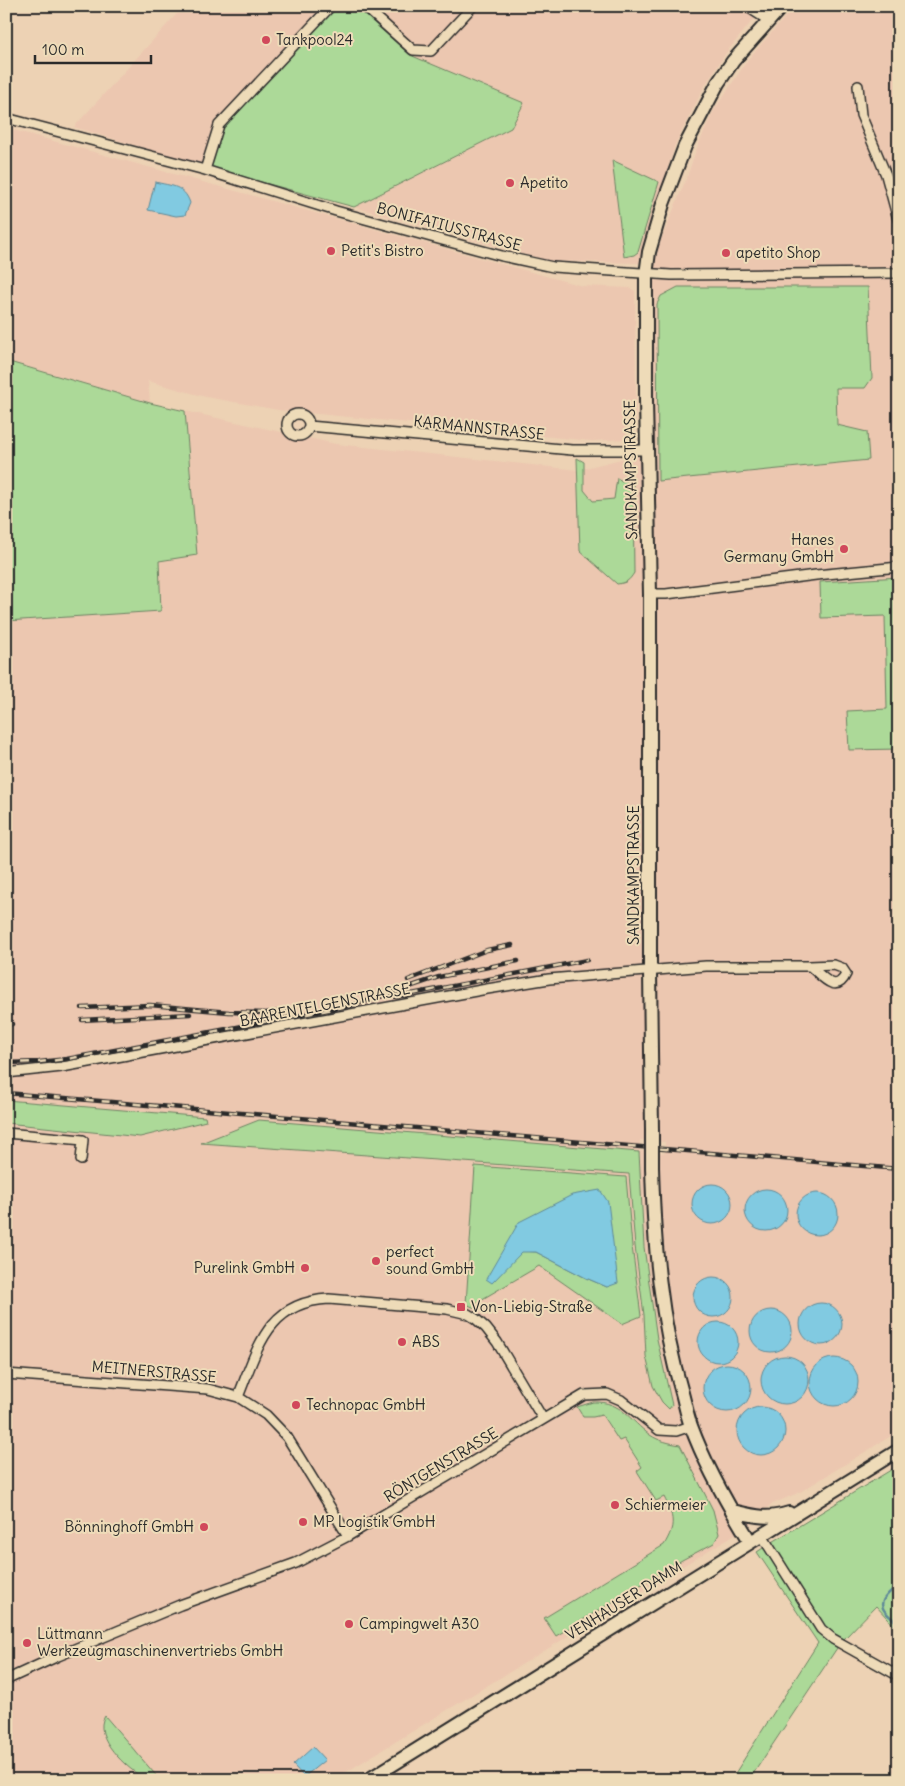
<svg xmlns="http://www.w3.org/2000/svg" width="905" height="1786" font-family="Delius,sans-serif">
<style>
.built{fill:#ecc7b0;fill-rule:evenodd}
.green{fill:#acd998;stroke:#6c8262;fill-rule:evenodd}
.water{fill:#81cae1;stroke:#5f8a98}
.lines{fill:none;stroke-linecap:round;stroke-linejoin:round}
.stream{stroke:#5f8a98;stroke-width:2.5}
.street-casing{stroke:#2b2b2b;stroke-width:12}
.secondary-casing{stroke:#2b2b2b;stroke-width:16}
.street{stroke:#eedbb8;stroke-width:9}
.secondary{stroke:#eedbb8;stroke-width:12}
.rail-casing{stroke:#2b2b2b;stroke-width:4.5}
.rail{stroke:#eedbb8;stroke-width:2.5;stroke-dasharray:8;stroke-linecap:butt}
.secondary-bridge-casing{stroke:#2b2b2b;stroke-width:16;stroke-linecap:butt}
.secondary-bridge{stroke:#eedbb8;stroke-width:12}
.poi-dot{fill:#d1495b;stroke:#eedbb8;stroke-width:2}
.labels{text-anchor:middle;stroke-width:4;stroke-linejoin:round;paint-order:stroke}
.poi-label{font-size:15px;fill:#2b2b2b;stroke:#eedbb8;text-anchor:start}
.street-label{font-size:15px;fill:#2b2b2b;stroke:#eedbb8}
</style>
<rect width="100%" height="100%" fill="#edd2b4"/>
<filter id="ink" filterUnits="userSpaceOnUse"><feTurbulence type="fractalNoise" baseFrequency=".02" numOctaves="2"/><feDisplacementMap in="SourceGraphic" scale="10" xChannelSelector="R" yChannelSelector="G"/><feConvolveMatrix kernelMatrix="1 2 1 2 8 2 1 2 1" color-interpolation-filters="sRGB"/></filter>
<g filter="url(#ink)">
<path class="built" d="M184,6h152l-114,121 -13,41 -135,-41z
M355,6h413l-16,15 -26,32 -22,34 -29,58 -36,118 -91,-2 -194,-54 157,-79 13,-25 -114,-48z
M795,6h104v1425l-99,61 -30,13 -20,20 -417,255h-327v-657l134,14 66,-16 -1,-4 -199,-17v-479l155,-10 -2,-50 37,-10 -11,-140 151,33 242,26 74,-19v-157l4,-42 31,-75 9,-27 17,-38 36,-54zM640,1140l25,2v11l-25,-2zM202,1143l437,9 5,95 13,92 15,66 -26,-49 -2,-41 -9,-69 -6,-72z
M6,128l576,158 48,2 5,3v4l1,127 -2,9 -4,5 -4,3 -34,2 -314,-31 -72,-13 -58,-16 2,22 -144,-42z"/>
<path class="green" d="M336,6h19l55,49 114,48 -13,25 -157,79 -145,-39 13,-41z
M612,160l47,22 -21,70 -4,3 -10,2z
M678,287h190l4,91 -7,10h-29l1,37 30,7 2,28 -211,21 -1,-177 4,-8z
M6,361l144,42 35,8 12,144 -38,6 2,50 -155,10z
M577,458l7,4v28l9,11 21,-2 3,-21 5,3 11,-1 1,93c-5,8 -8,10 -17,11l-37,-33z
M899,577v172l-50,1 -2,-39 40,-2 -2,-93 -64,2 -1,-36z
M6,1100l199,17 1,4 -66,16 -134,-14z
M259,1120l380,32 5,95 13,92 15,66 -3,4 -7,-7 -9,-16 -7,-30 -2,-41 -9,-69 -6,-72 -428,-31z
M475,1166l151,11 6,69 9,70 -19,8 -83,-58 -60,35 -4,7 -9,-4zM572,1195l35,92 -21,-9 -50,-26 -14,-1 -14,13z
M593,1402c29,-1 36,18 57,33 9,6 19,8 30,10l33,65 6,24 -5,9 -32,17 -126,76 -12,-18 120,-73c12,-20 10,-28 0,-48l-8,4 -19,-30 5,-4 -18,-28 -5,2 -17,-26 -9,2h-10l-6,-10z
M899,1465v166l-23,-25 -32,33 -19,-11 -54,-85z
M766,1546l51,81 22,18 -86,129 8,6h-20l-7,-5 84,-132 -61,-91z
M105,1716l55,64c-6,0 -12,1 -16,-2 -16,-8 -53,-42 -39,-62z"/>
<path class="water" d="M155,182c16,4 29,3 35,21l-5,12 -9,1 -28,-6z
M692 1204a20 20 0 1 1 40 0a20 20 0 1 1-40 0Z
M745 1210a21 21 0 1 1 42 0a21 21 0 1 1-42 0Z
M600,1190l8,12 10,81 -11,4 -21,-9 -50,-26h-14l-30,31 -6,-4 33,-57 53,-27z
M796 1214a21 21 0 1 1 42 0a21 21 0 1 1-42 0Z
M693 1297a20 20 0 1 1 40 0a20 20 0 1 1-40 0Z
M800 1324a21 21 0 1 1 42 0a21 21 0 1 1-42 0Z
M750 1331a21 21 0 1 1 42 0a21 21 0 1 1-42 0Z
M698 1342a20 20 0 1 1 40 0a20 20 0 1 1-40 0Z
M761 1380a24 24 0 1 1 48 0a24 24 0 1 1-48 0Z
M810 1382a24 24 0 1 1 48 0a24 24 0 1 1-48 0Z
M703 1388a24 24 0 1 1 48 0a24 24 0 1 1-48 0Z
M737 1431a24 24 0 1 1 48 0a24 24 0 1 1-48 0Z
M313,1747l12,13 -21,17 -11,-12z"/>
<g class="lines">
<path class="stream" d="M899,1584c-22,19 -23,22 0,40"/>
<g class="street-casing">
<path id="street" d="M364,6l49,44 18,1 42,-45
M746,6l22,14
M858,86l3,29 25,60 13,48
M6,118l199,52 131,41 95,26 71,19 51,11 118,8 228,-2
M205,170l14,-45 112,-119
M287 425a11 11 0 1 1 22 0a11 11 0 1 1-22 0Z
M309,426l263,24h75
M650,594h16l150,-19 83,-8
M6,1073l56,-6 425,-78 62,-10 157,-13h104l24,-1 8,3 4,6c-10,22 -25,1 -36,-8
M6,1133l77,7 -2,20
M6,1374l202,15 30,8 28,18 21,22 61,99
M238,1397c20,-49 29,-95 91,-98l118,10 21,5 8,5 10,9 11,14 46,77
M761,1534l60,95 12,10 66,37
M6,1680l52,-24 122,-51 116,-42 52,-27 236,-141 23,-1 14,6 38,30 17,1 15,-5"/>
</g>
<g class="secondary-casing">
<path id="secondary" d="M652,1130l-2,-159v-377l-4,-193v-126l3,-23 14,-48 22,-58 33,-63 15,-22 49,-55
M652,1167c2,77 8,152 30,226 3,11 5,22 9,33 14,38 38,81 59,115
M733,1511c21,5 34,9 56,2
M368,1780l531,-330"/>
</g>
<use href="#street" class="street"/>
<use href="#secondary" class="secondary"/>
<g class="rail-casing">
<path id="rail" d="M408,980l79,-30 25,-5
M396,997l191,-37
M82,1008l68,-3 79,7 37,1 20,-2
M82,1020l108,-6
M6,1025l6,-1
M6,1063l33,-1 28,-3 282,-53 18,-5 72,-24 79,-16
M6,1093l893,76"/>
</g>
<use href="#rail" class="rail"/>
<g class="secondary-bridge-casing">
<path id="secondary-bridge" d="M652,1130v37"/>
</g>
<use href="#secondary-bridge" class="secondary-bridge"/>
</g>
</g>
<g class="poi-dot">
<circle cx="266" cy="40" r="5"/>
<circle cx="510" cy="183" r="5"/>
<circle cx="331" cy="251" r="5"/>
<circle cx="726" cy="253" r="5"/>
<circle cx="844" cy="549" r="5"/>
<circle cx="376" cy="1261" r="5"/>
<circle cx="305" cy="1268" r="5"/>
<rect x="456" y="1302" width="10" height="10" rx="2.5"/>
<circle cx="402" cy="1342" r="5"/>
<circle cx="296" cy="1405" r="5"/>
<circle cx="615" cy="1505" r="5"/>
<circle cx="303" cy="1522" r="5"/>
<circle cx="204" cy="1527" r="5"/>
<circle cx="349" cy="1624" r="5"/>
<circle cx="27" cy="1643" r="5"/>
</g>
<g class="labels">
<g class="poi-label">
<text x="276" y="45">Tankpool24</text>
<text x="520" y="188">Apetito</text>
<text x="341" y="256">Petit's Bistro</text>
<text x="736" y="258">apetito Shop</text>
<text x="834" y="545" text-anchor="end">Hanes<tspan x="834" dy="17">Germany GmbH</tspan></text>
<text x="386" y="1257">perfect<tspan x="386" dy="17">sound GmbH</tspan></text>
<text x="295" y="1273" text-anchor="end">Purelink GmbH</text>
<text x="471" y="1312">Von-Liebig-Straße</text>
<text x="412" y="1347">ABS</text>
<text x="306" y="1410">Technopac GmbH</text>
<text x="625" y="1510">Schiermeier</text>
<text x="313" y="1527">MP Logistik GmbH</text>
<text x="194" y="1532" text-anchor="end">Bönninghoff GmbH</text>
<text x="359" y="1629">Campingwelt A30</text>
<text x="37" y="1639">Lüttmann<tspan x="37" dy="17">Werkzeugmaschinenvertriebs GmbH</tspan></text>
</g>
<g class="street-label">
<text transform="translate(449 227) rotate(15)" y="5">BONIFATIUSSTRASSE</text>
<text transform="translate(479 428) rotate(6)" y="5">KARMANNSTRASSE</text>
<text transform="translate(631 470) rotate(-91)" y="5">SANDKAMPSTRASSE</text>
<text transform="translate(634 875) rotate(-90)" y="5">SANDKAMPSTRASSE</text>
<text transform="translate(325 1005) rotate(-11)" y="5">BAARENTELGENSTRASSE</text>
<text transform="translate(154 1372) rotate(5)" y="5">MEITNERSTRASSE</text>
<text transform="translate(441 1465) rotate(-31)" y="5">RÖNTGENSTRASSE</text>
<text transform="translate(624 1601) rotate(-32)" y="5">VENHAUSER DAMM</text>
</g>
</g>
<rect width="905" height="1786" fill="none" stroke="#eedbb8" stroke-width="25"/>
<rect x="12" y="12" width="880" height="1761" fill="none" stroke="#2b2b2b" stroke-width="2" filter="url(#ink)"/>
<path d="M35 55v8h116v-8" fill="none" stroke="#2b2b2b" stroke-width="2.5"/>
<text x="42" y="55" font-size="15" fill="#2b2b2b" stroke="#eedbb8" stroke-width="4" paint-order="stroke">100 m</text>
</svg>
